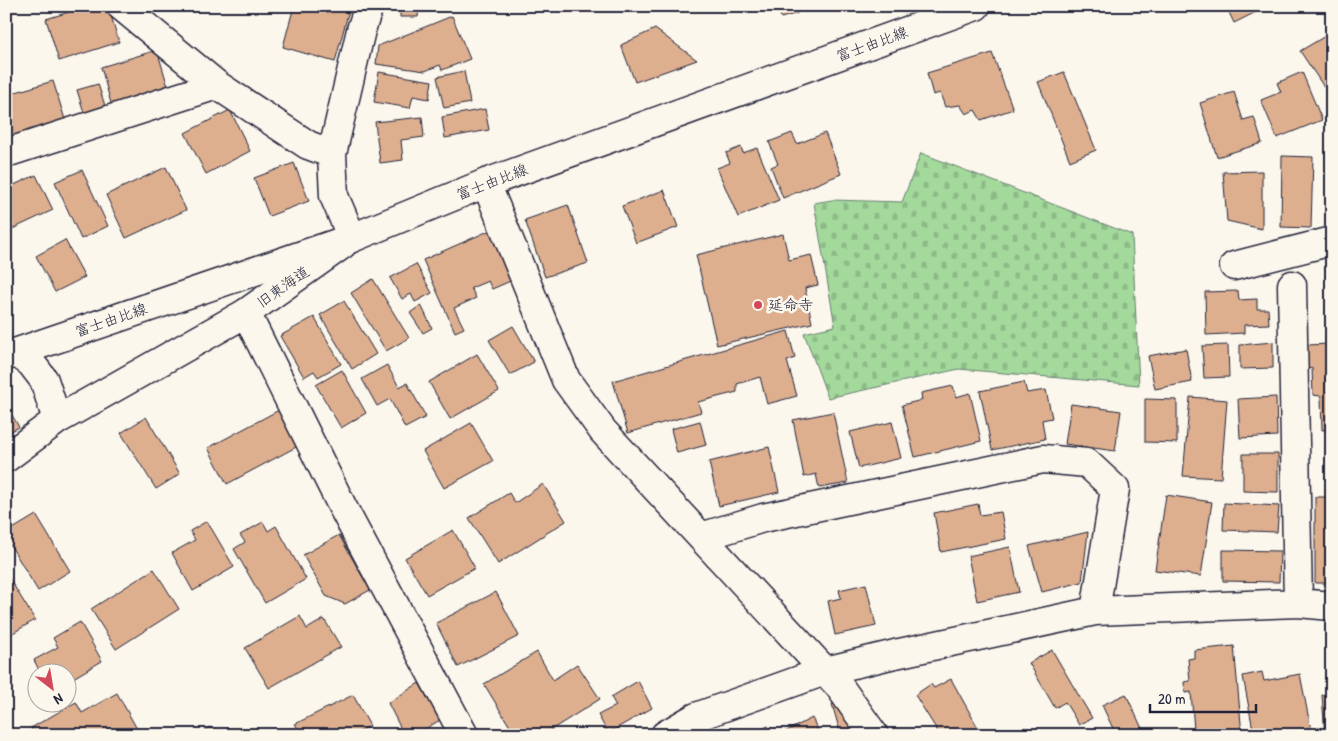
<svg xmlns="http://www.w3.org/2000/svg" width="1338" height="741" font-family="'Patrick Hand','Klee One',sans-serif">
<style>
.cemetery{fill:url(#cemetery-stones);stroke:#637e6c}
.building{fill:#ddaf8e;stroke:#22223b}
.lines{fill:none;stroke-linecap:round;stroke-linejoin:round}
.minor-casing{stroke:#22223b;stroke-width:31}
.tertiary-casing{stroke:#22223b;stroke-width:31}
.secondary-casing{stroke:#22223b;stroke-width:31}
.minor{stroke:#fbf7ec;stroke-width:28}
.tertiary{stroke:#fbf7ec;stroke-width:28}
.secondary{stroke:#fbf7ec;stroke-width:28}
.poi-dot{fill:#d1495b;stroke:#fbf7ec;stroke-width:2}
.labels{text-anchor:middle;stroke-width:5;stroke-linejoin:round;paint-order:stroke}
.street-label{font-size:15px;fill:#22223b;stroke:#fbf7ec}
.poi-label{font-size:15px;fill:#22223b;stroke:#fbf7ec;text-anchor:start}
</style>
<defs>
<pattern id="cemetery-stones" width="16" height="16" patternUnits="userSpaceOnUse" patternTransform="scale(1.25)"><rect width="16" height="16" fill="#a4d99c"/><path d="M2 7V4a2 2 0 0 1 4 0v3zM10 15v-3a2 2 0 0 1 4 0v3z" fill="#8dba87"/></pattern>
</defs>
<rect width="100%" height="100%" fill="#fbf7ec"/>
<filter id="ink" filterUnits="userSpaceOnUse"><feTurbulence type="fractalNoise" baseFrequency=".02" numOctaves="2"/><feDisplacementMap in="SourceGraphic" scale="10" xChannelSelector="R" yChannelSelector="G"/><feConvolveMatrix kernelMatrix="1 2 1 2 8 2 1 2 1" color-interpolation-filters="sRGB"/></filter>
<g filter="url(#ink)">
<path class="cemetery" d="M921,153l211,82 7,150 -180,-16 -131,29 -24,-65 31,-7 -21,-123 18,-3 70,2z"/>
<path class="building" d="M89,6h19l11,36 -60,19 -13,-42z
M294,6h41l14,4 -14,52 -52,-15z
M400,6h46v3l-27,-1 -1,9h-18z
M778,6h18l2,7 -17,5z
M1226,6h40v1l-32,16z
M452,16l18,43 -28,11 -2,-5 -15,6 -49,-7 2,-18z
M655,29l42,31 -62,22 -14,-37z
M1332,32v67l-32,-48z
M157,50l12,40 -57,17 -11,-40z
M992,53l21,56 -32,11 -6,-10 -9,4 -6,-9 -15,2 -5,-14 -7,2 -6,-22z
M464,71l6,32 -26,5 -7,-31z
M379,72l53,9 -3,18 -16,-3 -3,12 -36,-6z
M1064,72l32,78 -26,11 -32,-79z
M1302,72l20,48 -45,18 -16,-38 20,-8 -4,-9z
M53,81l14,45 -58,18 -3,-9v-40z
M98,84l9,28 -21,7 -9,-29z
M1234,92l9,28 11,-3 8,26 -45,14 -17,-54z
M485,109l4,21 -44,8 -3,-21z
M230,110l20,41 -44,23 -21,-41z
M422,117l2,20 -23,3 2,20 -23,3 -5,-41z
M792,133l5,11 28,-11 16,41 -58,24 -12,-31 7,-3 -9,-22z
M741,147l2,6 14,-5 22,52 -41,17 -21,-49 13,-5 -4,-10z
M1282,156l31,1 -2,71 -30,-1z
M294,163l15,38 -40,15 -15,-38z
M166,167l20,43 -60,28 -20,-43z
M82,170l26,56 -27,13 -26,-57z
M1262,171v58l-35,-8 -4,-49z
M8,172l6,13 22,-10 17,35 -47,22v-59z
M664,190l14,37 -42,16 -14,-37z
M568,205l20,58 -43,14 -20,-57z
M493,229l22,50 -23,10 -4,-8 -17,7 5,10 -22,10 10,20 -9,4 -32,-72z
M783,234l6,26 22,-5 7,30 -13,3 7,35 -95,22 -21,-90z
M65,240l20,37 -30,15 -19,-36z
M416,264l16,29 -17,9 -4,-8 -9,5 -12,-21z
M373,279l36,59 -23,13 -35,-58z
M1238,291l1,9 18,-1v10h11l1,15 -25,1v8l-38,2 -1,-43z
M344,301l32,53 -24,15 -32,-54z
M421,305l11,23 -9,5 -13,-20z
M314,317l27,47 -23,13 -4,-6 -10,6 -24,-41z
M513,326l21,36 -24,13 -21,-35z
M788,331l7,27 -8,3 10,35 -30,8 -7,-27 -23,7v8l-39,10 3,10 -73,21 -15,-52z
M1273,342v26l-33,1v-24z
M1332,344v85l-10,1 -1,-34 -8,-1 -1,-27 -6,1 -1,-24z
M1228,345l1,32 -25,1 -2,-32z
M1186,349l6,33 -37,7 -7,-33z
M477,354l22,37 -49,28 -21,-37z
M387,365l12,22 8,-4 19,34 -21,11 -15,-29 -13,7 -15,-27z
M342,370l24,43 -25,15 -25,-43z
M1024,382l3,11 19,-3 6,28 -10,2 3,19 -53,11 -12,-59z
M953,386l3,11 14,-4 11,48 -66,16 -13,-52 20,-5 -1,-7z
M1190,397l37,3 -6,78 -38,-2z
M1276,397l1,39 -37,2 -2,-39z
M1145,399l32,1v43l-32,-1z
M1071,404l50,7 -6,40 -50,-7z
M6,405l13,22 -13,7z
M279,410l19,36 -71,38 -19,-36z
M833,412l15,71 -29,5 -3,-14 -12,3 -11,-57z
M146,417l34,57 -24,15 -35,-56z
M700,421l6,24 -29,8 -6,-24z
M892,422l9,36 -42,10 -9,-36z
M471,423l22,38 -49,27 -21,-37z
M769,447l10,45 -60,14 -10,-44z
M1243,454h35v38l-35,-1z
M543,484l23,37 -68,43 -29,-46 40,-25 6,10z
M1166,495l46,7 -11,74 -46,-6z
M1315,497h17v86h-17z
M1224,503l55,3 -2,26 -54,-2z
M978,504l2,11 21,-3 5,27 -65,13 -7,-39z
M36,515l34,56 -32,20 -32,-53v-5z
M207,521l27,46 -41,24 -21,-38 23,-13 -5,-9z
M263,522l5,9 8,-5 30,53 -41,24 -31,-54 11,-7 -5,-7z
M453,530l22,38 -48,27 -22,-37z
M1088,532l-6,50 -40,10 -13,-46z
M339,535l31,55 -25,14 -19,-8 -23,-41z
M1010,547l9,45 -42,9 -9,-45z
M1223,550l57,1 -1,31 -56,-1z
M154,569l25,40 -63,40 -25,-40z
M6,573l29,47 -29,17z
M866,584l10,42 -41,9 -7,-34 13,-3 -2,-8z
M496,592l23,44 -61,31 -22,-44z
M300,616l7,13 17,-10 17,28 -72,41 -24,-40z
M80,622l22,39 -34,20v-7h-27l-7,-14 24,-13 -5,-9z
M1332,633v32l-5,-31z
M1234,646l8,89h-41v-6l-7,1 -3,-38 -6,1 -1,-11 6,-1 -2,-22 6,-1v-8z
M1052,650l40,68 -13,7 -14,-23 -10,6 -26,-45z
M537,652l16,28 24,-16 23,35 -57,36h-28l-31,-51z
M1262,672l2,9 36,-7 11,56 -22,5h-35l-11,-59z
M951,679l31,56h-42l-25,-40 16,-11 3,4z
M638,681l14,27 -44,25 -10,-18 18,-9 -5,-9z
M419,683l21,37 -25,15h-11l-16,-32z
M117,693l20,36 -11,6h-92l-3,-7 45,-26 6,11z
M1126,694l19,41h-29l-14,-30z
M1332,694v41h-7l-3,-40z
M353,695l17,31 -18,9h-50l-7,-11z
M840,698l25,37h-24l-9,-31z
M812,718l8,17h-37v-2z
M768,726l4,9h-21z
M210,727l7,8h-19z"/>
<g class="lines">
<g class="minor-casing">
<path id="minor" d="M121,6l96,79 91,60 24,9
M6,153l211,-68
M486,183l80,197 37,51 222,240 14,15 35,49
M352,238l-18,-42 -2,-42 29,-124 8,-24
M1234,266l98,-25
M1292,285l6,318
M246,313l96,193 122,229
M701,537l62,-19 280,-59 44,4 28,26 -20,122
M665,735l31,-18 129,-46 70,-17 200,-43 203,-8 34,3"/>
</g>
<g class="tertiary-casing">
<path id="tertiary" d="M17,353l14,10 13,17 13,40
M6,458l51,-38 189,-107 97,-69"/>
</g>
<g class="secondary-casing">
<path id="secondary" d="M6,356l346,-118 134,-55 490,-177"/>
</g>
<use href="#minor" class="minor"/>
<use href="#tertiary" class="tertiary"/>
<use href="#secondary" class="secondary"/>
</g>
</g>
<circle class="poi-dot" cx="758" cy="305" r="5"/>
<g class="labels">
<g class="street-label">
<text transform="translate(872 44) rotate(-20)" y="5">富士由比線</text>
<text transform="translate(492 182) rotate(-21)" y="5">富士由比線</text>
<text transform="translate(283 287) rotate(-35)" y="5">旧東海道</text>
<text transform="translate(111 320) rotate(-19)" y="5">富士由比線</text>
</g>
<g class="poi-label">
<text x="768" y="310">延命寺</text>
</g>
</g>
<rect width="1338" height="741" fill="none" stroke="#fbf7ec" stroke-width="25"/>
<rect x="12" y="12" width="1313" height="716" fill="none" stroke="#22223b" stroke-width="2" filter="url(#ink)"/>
<g transform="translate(52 688) rotate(149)"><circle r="24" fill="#fbf7ec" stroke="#a4a2a5"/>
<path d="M0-4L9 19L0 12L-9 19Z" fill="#d1495b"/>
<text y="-8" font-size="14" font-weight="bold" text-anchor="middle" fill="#22223b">N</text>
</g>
<path d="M1150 704v8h106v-8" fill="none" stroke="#22223b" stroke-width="2.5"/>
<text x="1158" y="704" font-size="15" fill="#22223b" stroke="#fbf7ec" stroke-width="4" paint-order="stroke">20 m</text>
</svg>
